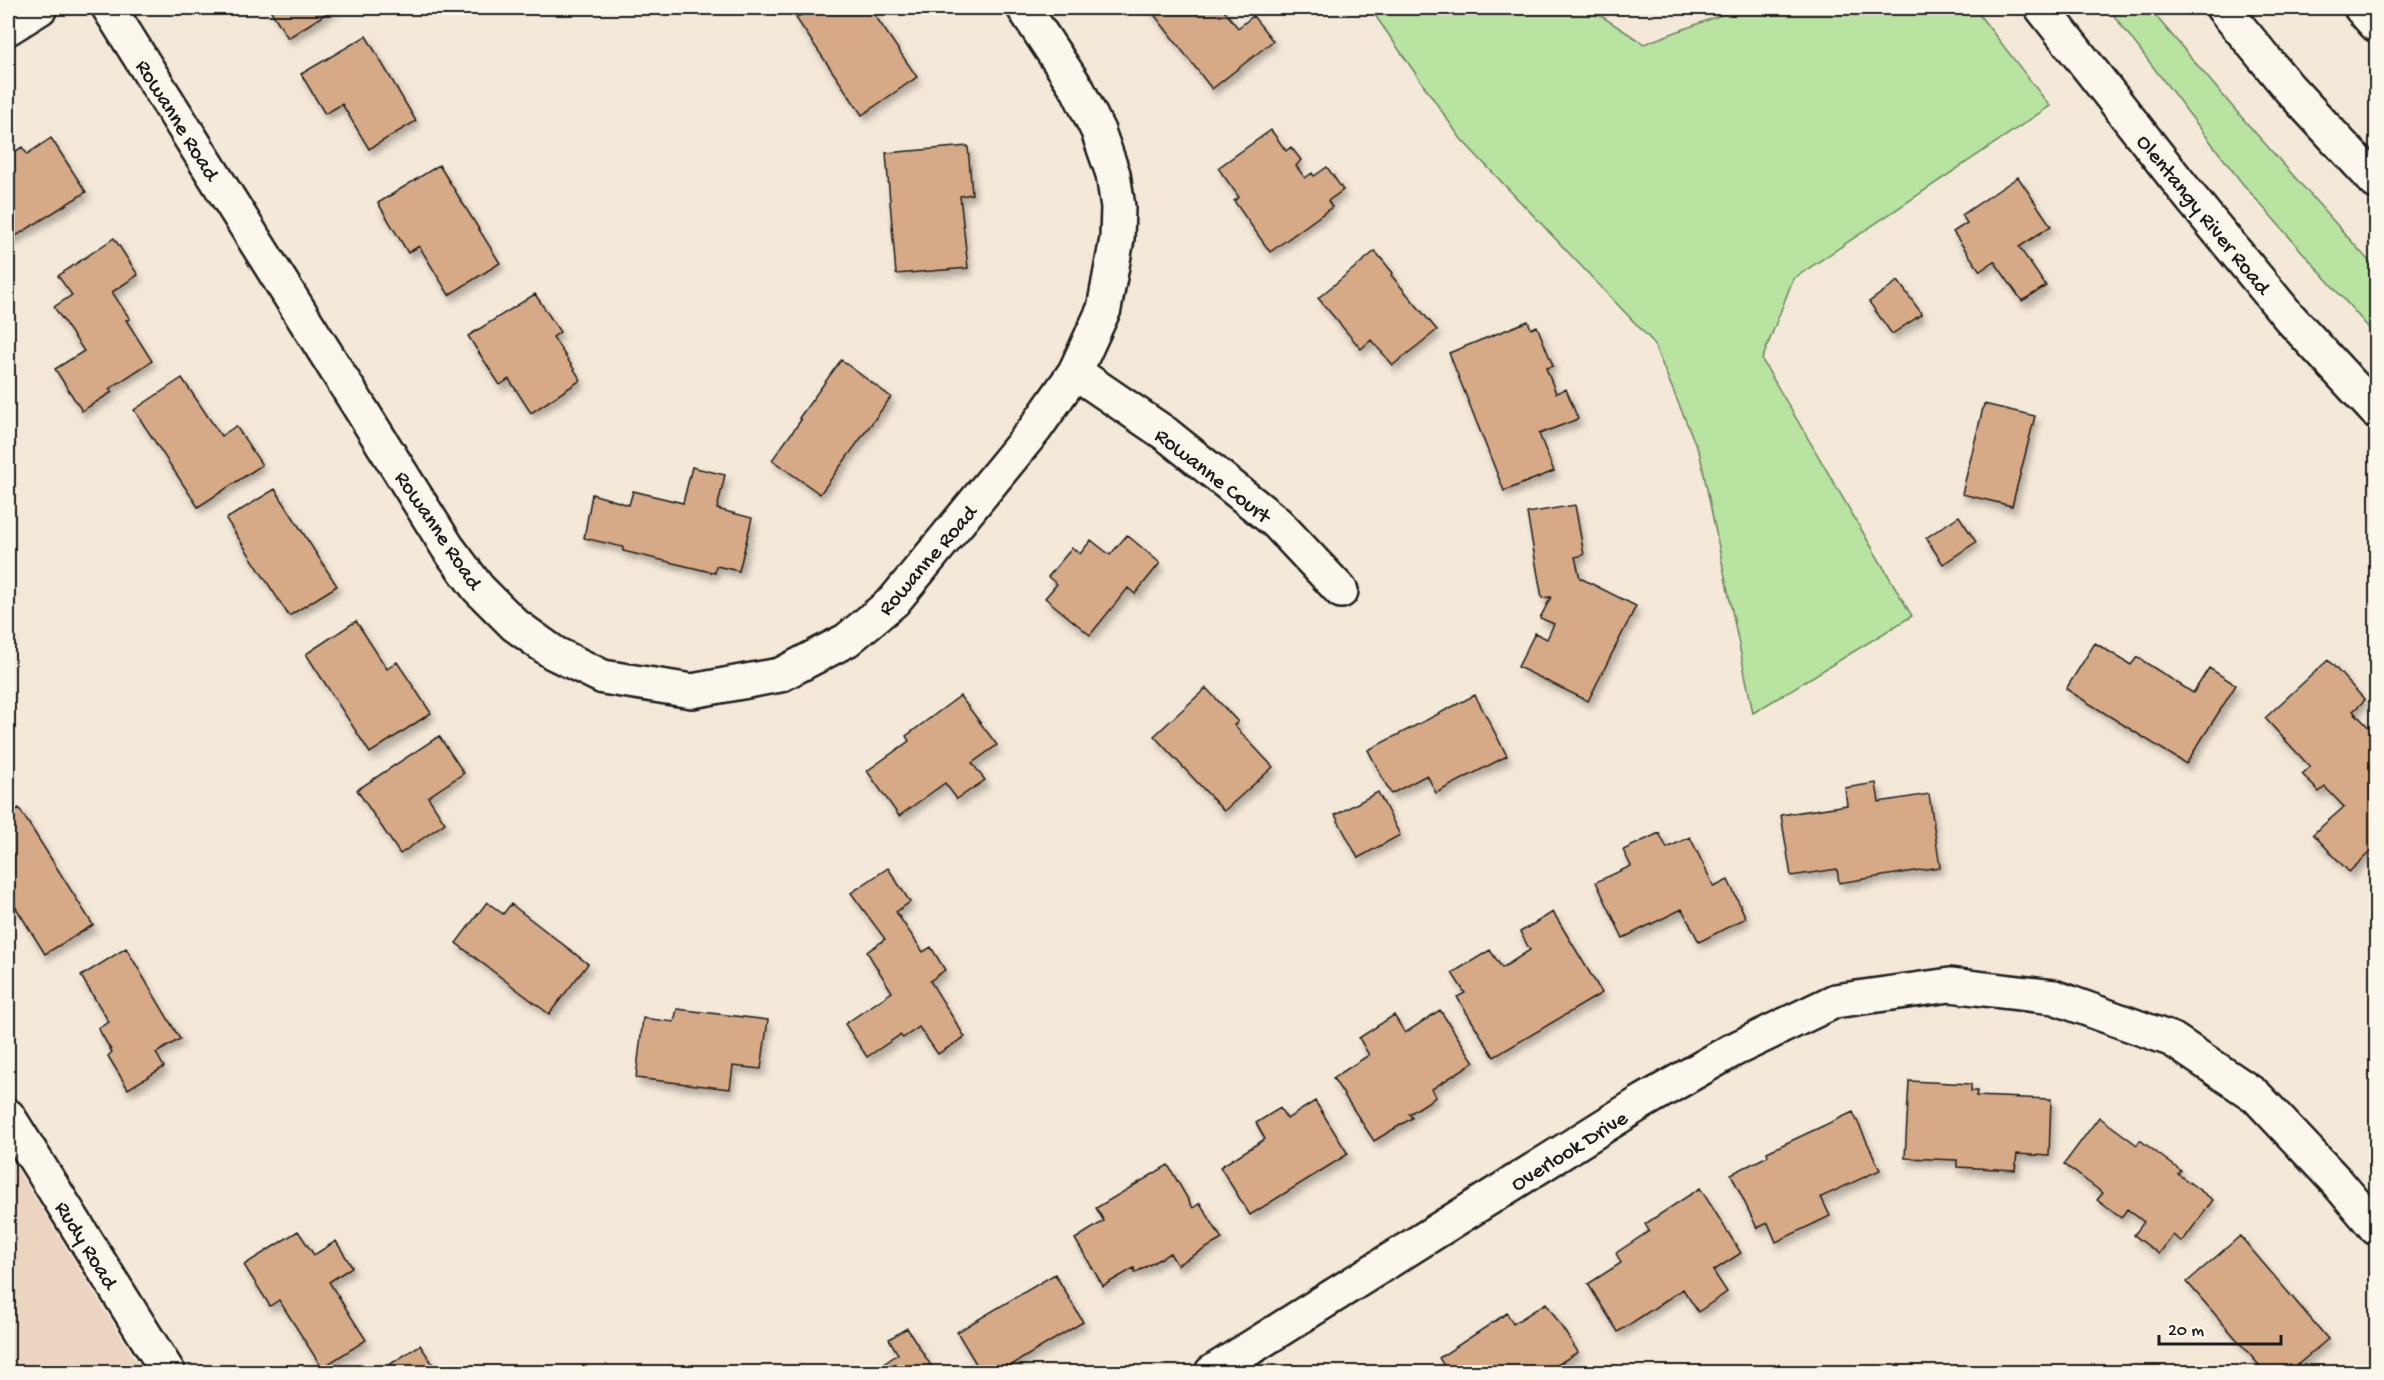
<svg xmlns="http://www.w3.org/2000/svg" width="2384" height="1380" font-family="'Gochi Hand',sans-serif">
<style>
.built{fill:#ebd5c0}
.green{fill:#b8e3a1;stroke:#6a805e;stroke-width:1.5}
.building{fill:#d6aa87;stroke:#1c1c1c;stroke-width:1.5;filter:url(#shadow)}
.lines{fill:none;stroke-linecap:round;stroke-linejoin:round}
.minor-casing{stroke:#1c1c1c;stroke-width:38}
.major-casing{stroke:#1c1c1c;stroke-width:38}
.highway-casing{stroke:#1c1c1c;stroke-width:38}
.minor{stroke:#fbf7ec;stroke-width:33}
.major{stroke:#fbf7ec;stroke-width:33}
.highway{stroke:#fbf7ec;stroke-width:33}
.labels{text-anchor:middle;stroke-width:4.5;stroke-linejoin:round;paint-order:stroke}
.street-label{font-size:22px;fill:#1c1c1c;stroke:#fbf7ec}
</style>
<defs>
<filter id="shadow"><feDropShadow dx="3.5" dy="6" stdDeviation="3" flood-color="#0004"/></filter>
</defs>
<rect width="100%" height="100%" fill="#f4e8d8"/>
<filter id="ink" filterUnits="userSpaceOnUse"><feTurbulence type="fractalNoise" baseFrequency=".0167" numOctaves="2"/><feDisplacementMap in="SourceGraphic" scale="12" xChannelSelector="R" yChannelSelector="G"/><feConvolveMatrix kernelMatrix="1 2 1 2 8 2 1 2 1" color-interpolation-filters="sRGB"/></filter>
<g filter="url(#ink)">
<path class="built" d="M8,1154l135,218h-135z"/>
<path class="green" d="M1370,8h219l55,36 96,-36h234l76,98 -257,173 -31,81 150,256 -159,97 -53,-258 -47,-113 -192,-203z
M2108,8h41l88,104 139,157v67l-134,-153z"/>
<path class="building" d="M269,8h66l-47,30z
M812,8h58l47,69 -55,38 -66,-97z
M1149,8h73l16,20 15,-12 20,25 -61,48z
M366,36l50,85 -47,28 -27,-45 -17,10 -24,-40z
M1271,130l15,21 5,-4 10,13 -5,6 9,12 7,-5 2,3 13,-9 16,23 -15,11 4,6 -62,45 -36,-51 5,-4 -21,-29z
M51,138l35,54 -78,49v-85l14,-9 5,7z
M968,146l4,48 -12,2 8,72 -72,6 -10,-121z
M439,165l61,98 -51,32 -30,-49 -11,7 -30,-50z
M2018,177l33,49 -32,21 27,39 -24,15 -28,-40 -14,10 -27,-39 14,-9 -5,-8z
M114,238l24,37 -26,17 18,27 -4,1 26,41 -43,28 3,3 -30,19 -27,-42 29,-18 -30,-44 18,-12 -14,-19z
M1375,251l18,22 -2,2 46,55 -44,35 -22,-25 -10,9 -43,-51z
M1898,281l24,33 -30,20 -23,-32z
M535,294l25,38 -7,5 28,43 -50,33 -22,-34 -9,6 -32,-49z
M1528,321l3,8 6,-3 16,40 -7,2 10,25 10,-4 12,30 -39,15 15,37 -50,20 -55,-138z
M841,360l50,37 -71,97 -48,-34 29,-40 -2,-2z
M182,378l39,58 15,-10 26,39 -64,42 -64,-97z
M1984,404l51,12 -23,90 -50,-12z
M692,467l33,8 -8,34 35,9 -13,53 -23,-5 -1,7 -92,-22v-4l-39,-9 8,-44 37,11 4,-14 50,12z
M275,489l62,97 -48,30 -63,-97z
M1575,505l9,50 -9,2 5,21 56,28 -48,95 -70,-34 17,-34 12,6 7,-15 -14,-6 11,-21 -9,1 -15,-85z
M1959,516l17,26 -33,22 -17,-26z
M1127,535l33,28 -25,31 -7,-6 -38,47 -45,-37 12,-14 -9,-7 24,-29 8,6 11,-14 19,15z
M356,621l31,48 10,-7 34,51 -61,40 -64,-99z
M2095,643l36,22 6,-8 56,36 16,-25 27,17 -50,79 -120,-75z
M2328,660l37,40 -12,11 23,24v111l-27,26 -36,-38 31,-27 -19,-20 -6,5 -17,-18 8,-7 -45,-49z
M1206,688l32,34 -4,3 39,42 -49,44 -70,-75z
M1475,695l32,61 -71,37 -9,-18 -36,19 -23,-44z
M960,696l37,49 -25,18 13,17 -28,19 -12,-16 -46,33 -32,-45 42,-30 -3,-5z
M439,736l25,37 -36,24 17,26 -45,31 -43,-64z
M1876,783l3,19 50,-8 11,73 -101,16 -2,-14 -46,7 -10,-61 66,-10 -2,-17z
M1378,792l22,43 -42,23 -23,-43z
M19,808l74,117 -48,29 -37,-59v-80z
M1659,833l8,15 23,-11 24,50 14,-7 18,38 -47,24 -17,-33 -59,29 -27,-56 35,-16 -8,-16z
M888,868l22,34 -14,10 27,40 8,-5 14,23 -15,11 35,56 -27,17 -19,-27 -16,11 -3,-3 -33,22 -22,-33 47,-32 -25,-40 18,-13 -34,-46z
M487,902l16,12 8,-10 77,60 -39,50 -93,-71z
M1553,912l49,81 -108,64 -37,-60 8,-4 -13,-20 38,-23 12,18 8,-5 20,-13 -10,-18z
M126,948l54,91 -24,14 8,14 -36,22 -20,-33 4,-4 -14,-24 11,-6 -28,-46z
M677,1009l91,11 -7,49 -28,-3 -3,23 -94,-11 7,-60 31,4z
M1440,1010l34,52 -42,27 4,8 -27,17 3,4 -38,23 -41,-63 36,-23 -10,-17 35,-23 11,18z
M1909,1081l62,3v7h6l-1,5 75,3 -2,57 -32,-2 -2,16 -58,-3v-7l-52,-2z
M1315,1101l33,53 -98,61 -30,-48 45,-28 -9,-16 24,-15 7,11z
M1853,1112l27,58 -59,27 9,19 -54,26 -8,-19 -11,5 -26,-54 37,-18 -1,-4z
M2099,1117l38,28 3,-5 41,31 -3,3 35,26 -31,42 -9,-7 -14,19 -25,-19 10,-13 -17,-13 -6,9 -24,-18 6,-7 -39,-29z
M1168,1165l25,43 7,-5 22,36 -45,26 -7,-12 -35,20 -1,-5 -31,18 -28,-47 29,-18 -8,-13z
M1700,1188l41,65 -28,18 14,21 -29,20 -15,-23 -65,43 -30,-48 33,-21 -5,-10 33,-22 -4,-7z
M298,1231l16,24 22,-14 16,26 -23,15 37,58 -44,28 -43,-68 -9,6 -26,-41z
M2240,1236l88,103 -39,33h-24l-78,-90z
M1055,1274l28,48 -83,50h-19l-24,-40z
M1546,1303l32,49 -32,20h-98l-9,-14 68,-45 6,11z
M907,1328l28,44h-60l9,-5 -2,-2 16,-11 -9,-15z
M420,1345l18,27h-60z"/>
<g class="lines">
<g class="minor-casing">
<path id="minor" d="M109,8l339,540 30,40 37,37 39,28 49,24 89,14 88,-16 67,-35 47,-39 141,-172 40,-57 29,-63 13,-70 1,-32 -5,-33 -15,-43 -20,-41 -54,-82
M8,28l32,-20
M1075,372l91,62 111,89 64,68
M8,1116l160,256
M1212,1372l427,-268 92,-53 104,-50 115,-16 104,12 119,43 83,56 81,86 39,46"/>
</g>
<g class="major-casing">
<path id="major" d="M2042,8l149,190 98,119 87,94"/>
</g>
<g class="highway-casing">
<path id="highway" d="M2223,8l66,80 87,94
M2361,8l15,17"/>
</g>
<use href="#minor" class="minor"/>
<use href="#major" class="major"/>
<use href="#highway" class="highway"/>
</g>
</g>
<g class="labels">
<g class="street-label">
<text transform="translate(179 119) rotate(58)" y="8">Rowanne Road</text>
<text transform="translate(2205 213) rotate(51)" y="8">Olentangy River Road</text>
<text transform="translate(1214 474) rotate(38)" y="8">Rowanne Court</text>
<text transform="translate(440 529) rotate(56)" y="8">Rowanne Road</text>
<text transform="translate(926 559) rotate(-49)" y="8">Rowanne Road</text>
<text transform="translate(1568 1149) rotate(-32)" y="8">Overlook Drive</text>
<text transform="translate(88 1244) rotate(58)" y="8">Rudy Road</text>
</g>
</g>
<rect width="2384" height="1380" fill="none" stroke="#fbf7ec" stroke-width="30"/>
<rect x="15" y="15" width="2354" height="1350" fill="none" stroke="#1c1c1c" stroke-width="2" filter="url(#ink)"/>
<path d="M2159 1335v9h122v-9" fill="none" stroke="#1c1c1c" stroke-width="3"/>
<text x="2168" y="1335" font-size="18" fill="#1c1c1c" stroke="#fbf7ec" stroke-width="4.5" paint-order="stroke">20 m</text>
</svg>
